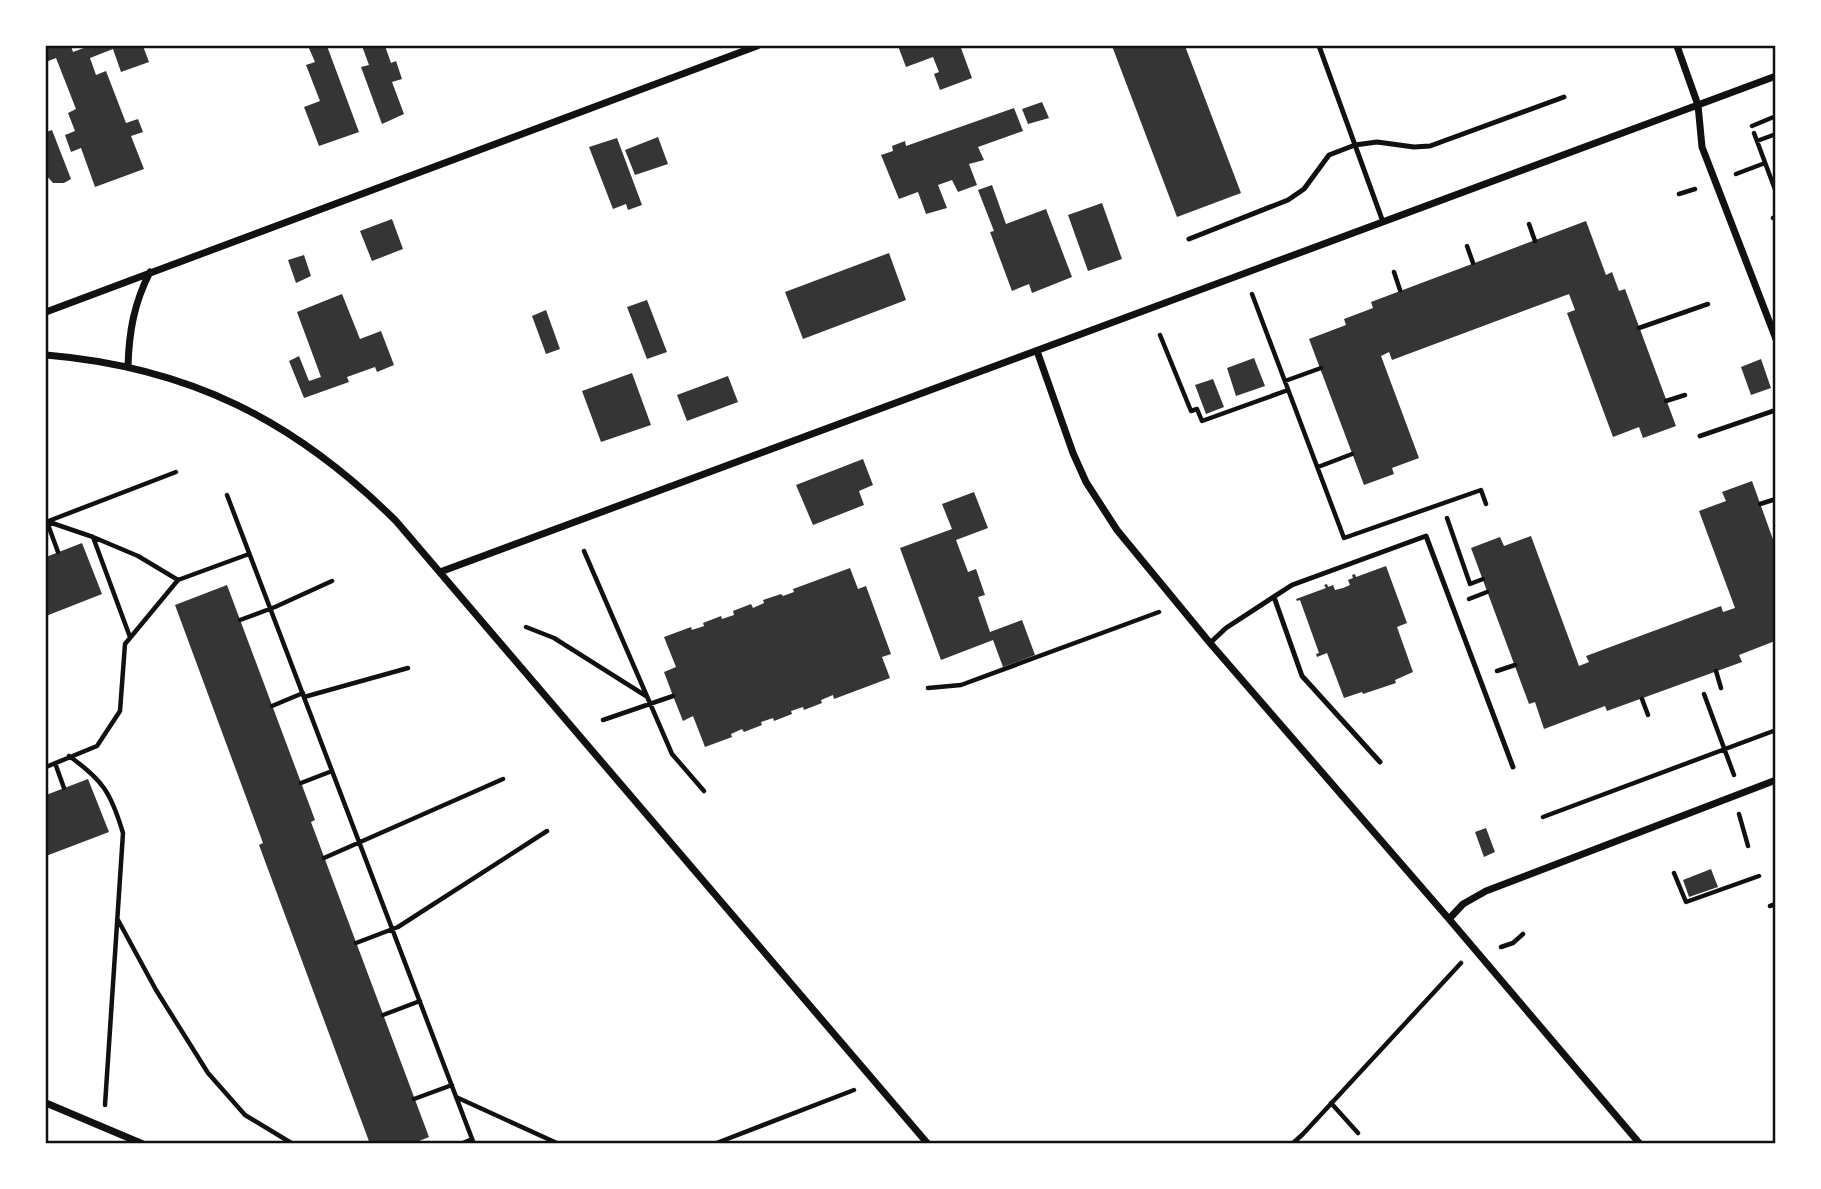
<svg xmlns="http://www.w3.org/2000/svg" width="1821" height="1189" font-family="'PT Sans Narrow',sans-serif">
<style>
.building{fill:#353535}
.lines{fill:none;stroke-linecap:round;stroke-linejoin:round}
.path{stroke:#111;stroke-width:4.5}
.service{stroke:#111;stroke-width:5}
.minor{stroke:#111;stroke-width:7}
.neatline{fill:none;stroke:#111;stroke-width:2.5}
</style>
<rect width="100%" height="100%" fill="#fff"/>
<path class="building" d="M46,46h25l2,6 16,-6h54l6,16 -28,10 -8,-23 -23,9 6,17 10,-4 20,52 12,-4 5,13 -12,4 13,33 -49,18 -14,-39 -10,4 -6,-17 10,-4 -7,-18 8,-4 -20,-51 -10,4z
M308,46h19l32,86 -40,14 -15,-39 16,-6 -14,-36 9,-3z
M362,46h23l6,17 5,-2 6,18 -10,3 12,32 -22,10 -21,-57 8,-2z
M898,46h69l-6,2 11,30 -32,12 -6,-16 5,-2 -6,-15 -27,10z
M1112,46h73l56,147 -64,24z
M1042,102l7,16 -21,6 -6,-15z
M1014,108l9,23 -45,16 6,13 -15,4 8,21 -19,7 -6,-12 -14,5 9,23 -21,6 -8,-22 -19,7 -18,-44 12,-4 -1,-5 13,-5 1,5z
M52,130l19,49 -7,4h-11l-7,-8v-43z
M658,137l10,27 -33,11 -10,-25z
M617,138l25,67 -14,5 -2,-6 -13,5 -24,-62z
M992,185l14,39 40,-15 26,68 -40,16 -3,-9 -17,7 -22,-59 4,-1 -16,-41z
M1102,203l20,56 -34,12 -20,-56z
M392,219l11,30 -31,12 -12,-30z
M1586,221l20,54 6,-3 7,19 6,-2 51,137 -33,12 -4,-11 -26,10 -46,-124 8,-3 -6,-16 -177,66 -3,-8 -8,4 38,102 -27,10 2,6 -30,11 -55,-146 37,-14 -2,-6 29,-11 -2,-6z
M889,253l17,47 -103,39 -18,-47z
M304,255l7,21 -15,7 -8,-23z
M342,294l18,45 21,-8 13,34 -17,7 -2,-5 -28,10 2,5 -45,16 -15,-37 10,-5 10,25 12,-4 -24,-65z
M647,300l20,52 -20,7 -20,-52z
M546,310l14,39 -14,5 -14,-38z
M1254,358l11,28 -29,10 -9,-28z
M1761,359l10,29 -20,7 -10,-28z
M632,373l19,52 -50,17 -19,-51z
M728,376l10,26 -51,19 -10,-26z
M1213,379l11,28 -18,7 -11,-29z
M863,459l10,26 -14,6 5,14 -51,20 -17,-40z
M1752,481l23,64v96l-36,14 3,7 -135,49 -2,-5 -61,23 -9,-27 -6,2 -58,-156 29,-11 4,9 27,-10 48,130 10,-4 -3,-6 135,-50 2,6 12,-4 -36,-97 27,-10 -4,-9z
M974,492l14,36 -32,12 12,32 8,-3 9,26 -7,2 12,35 32,-12 13,35 -32,12 -10,-27 -52,20 -41,-112 52,-19 -10,-25z
M82,543l20,51 -56,22v-59z
M1386,566l21,57 -10,4 16,45 -18,8 1,3 -33,11 -1,-2 -18,6 -17,-45 -10,4 -1,-3 3,-1 -19,-53 -3,1 -1,-2 30,-11 -2,-3 3,-1 1,3 5,-2 2,5 8,-2 7,-3 -2,-5 5,-2 -1,-3 3,-1 1,3z
M850,568l8,21 8,-3 25,68 -9,3 8,21 -56,21 -1,-4 -12,5 1,3 -18,7 -1,-3 -12,4 1,3 -18,7 -1,-3 -12,4 1,3 -18,7 -2,-3 -11,5 1,3 -27,10 -12,-31 -10,5 -10,-25 -9,-24 12,-5 -12,-30 27,-10 1,3 12,-4 -1,-3 18,-7 1,3 12,-4 -1,-4 18,-7 2,4 11,-5 -1,-3 18,-6 2,2 11,-4 -1,-3z
M227,585l88,235 -4,2 118,315 -17,7h-42l-111,-299 4,-2 -88,-238z
M88,779l21,53 -63,24v-61z
M1486,828l9,24 -11,5 -9,-25z
M1711,869l7,18 -29,10 -6,-17z"/>
<g class="lines">
<path class="path" d="M1752,126l24,-10
M1754,133l22,59
M1757,141l19,-7
M1736,174l29,-11
M1679,194l16,-5
M1773,218l3,-1
M1529,224l6,17
M1467,246l6,17
M1394,272l6,18
M1252,294l92,244 137,-48 5,14
M1639,328l69,-24
M1160,335l31,76 6,-2 5,12 86,-31
M1285,381l36,-13
M1666,401l19,-6
M1318,467l34,-13
M227,495l247,649
M1760,504l16,-5
M1447,518l23,66 13,-5
M46,521l47,16 45,19 40,24
M46,522l130,-50
M47,522l11,30
M93,537l37,100
M584,551l88,203 32,37
M1469,599l18,-7
M240,620l35,-13 57,-26
M526,627l28,11 92,58
M1497,671l18,-6
M1716,671l5,17
M928,688l33,-3 198,-73
M1704,694l30,81
M304,697l104,-29
M1642,699l6,16
M272,706l31,-13
M603,720l70,-24
M69,756c34,24 42,37 54,77l-18,272
M55,763l9,25
M46,767l51,-21 23,-35 5,-67 53,-64 71,-26
M301,783l31,-12
M1739,814l9,32
M1543,817l233,-87
M324,858l179,-79
M1674,873l12,29 73,-26
M1770,906l6,-2
M118,920l38,70 52,83 37,42 48,29
M356,943l42,-16 149,-96
M1501,947l12,-4 10,-9
M383,1015l37,-14
M456,1097l103,47
M414,1099l38,-14
M1331,1103l27,30
M461,1144l11,-5
M714,1144l140,-54
M1292,1144l11,-10 158,-171"/>
<path class="service" d="M1319,46l64,176
M1189,239l99,-39 16,-11 25,-34 26,-10 22,-3 37,5 16,-1 134,-49
M1700,436l76,-26
M1274,597l28,79 78,86
M1210,643l16,-15 66,-43 134,-49 87,231"/>
<path class="minor" d="M1677,46l21,59 4,42 74,192
M46,312l711,-266
M1037,351l36,102 13,29 31,48 93,113 239,276 191,225
M46,355c143,12 248,65 350,166l532,623
M128,366c1,-34 6,-63 22,-94
M440,572l1336,-496
M1449,919l14,-15 23,-13 290,-111
M46,1103l97,41"/>
</g>
<rect width="1821" height="1189" fill="none" stroke="#ffffff" stroke-width="94"/>
<rect x="47" y="47" width="1727" height="1095" class="neatline"/>
</svg>
